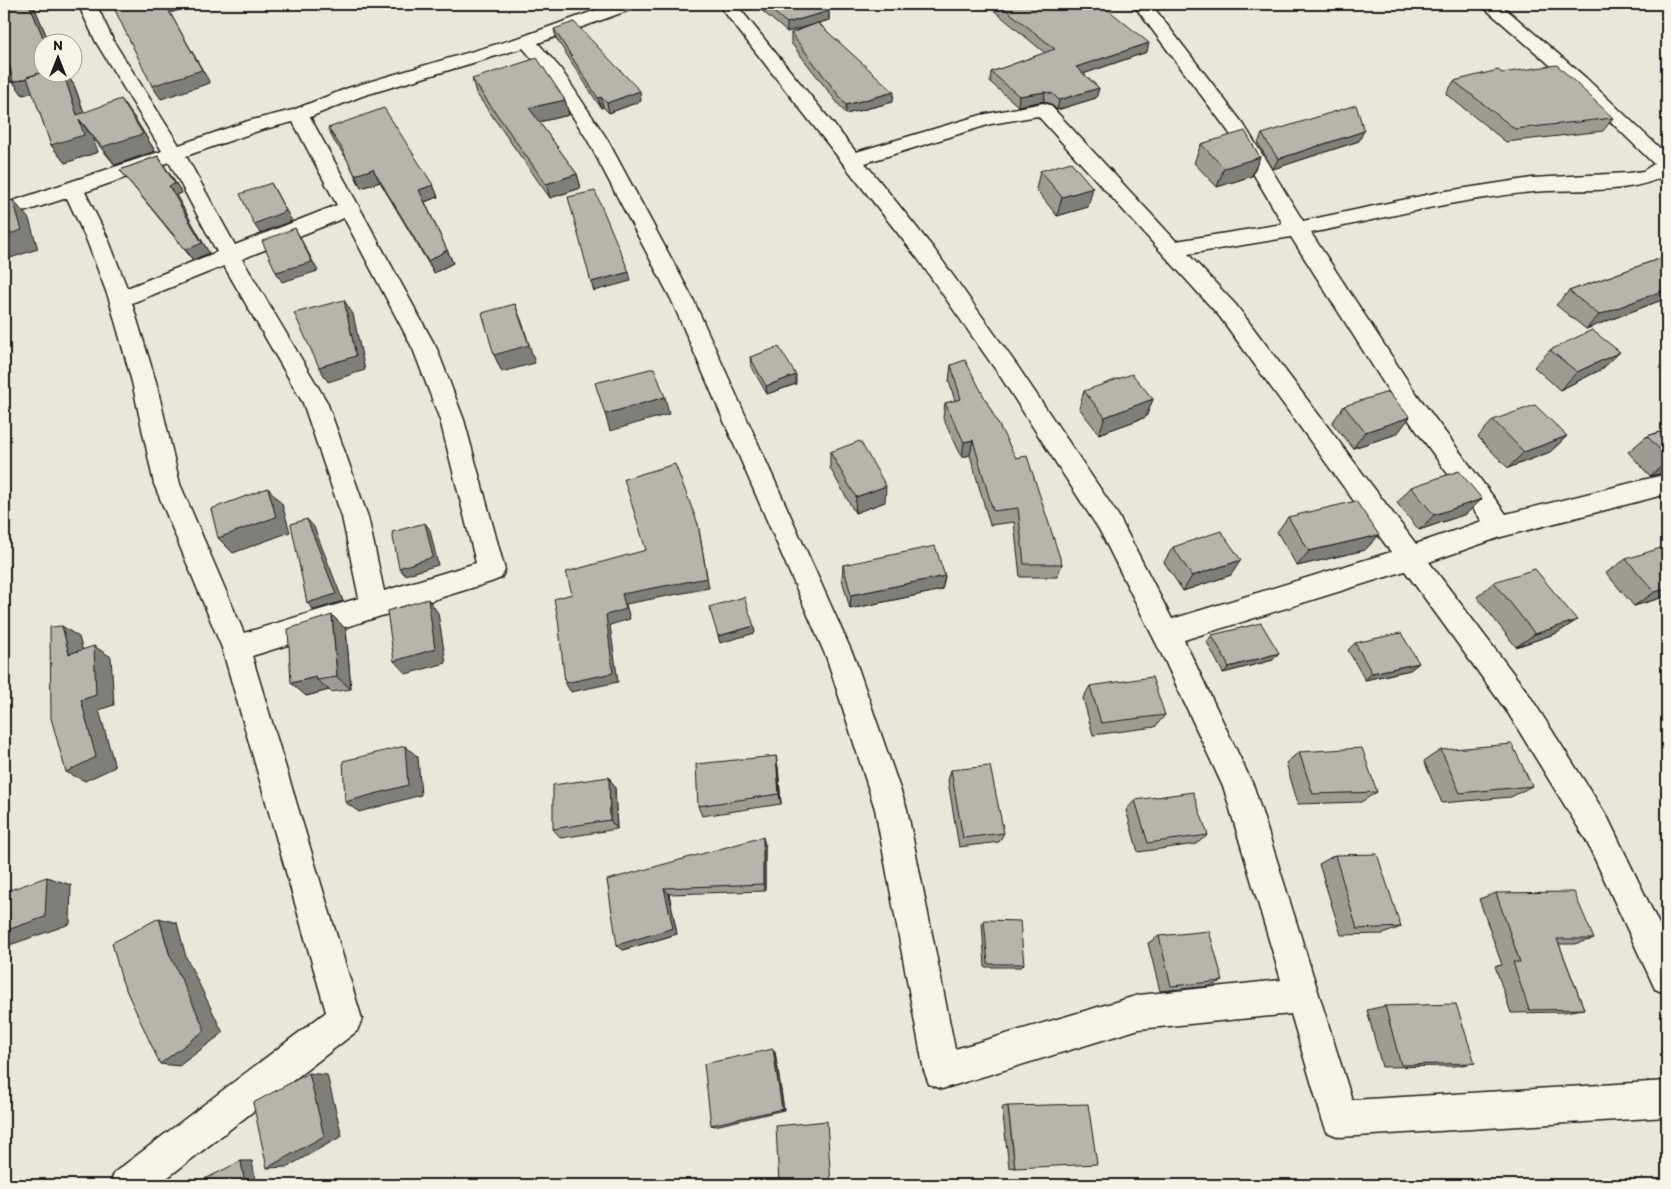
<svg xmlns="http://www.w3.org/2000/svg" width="1671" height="1189" font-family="Itim,sans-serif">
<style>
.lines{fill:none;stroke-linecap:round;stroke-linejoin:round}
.street-casing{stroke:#1c1c1c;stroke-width:3}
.street{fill:#f7f3e8;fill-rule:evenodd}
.wall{fill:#9d9b94;stroke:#1c1c1c}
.shaded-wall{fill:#7f7e78;stroke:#1c1c1c}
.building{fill:#b6b4ac;stroke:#1c1c1c}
</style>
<rect width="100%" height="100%" fill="#eae6dc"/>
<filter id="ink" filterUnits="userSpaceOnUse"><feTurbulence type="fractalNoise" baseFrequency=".02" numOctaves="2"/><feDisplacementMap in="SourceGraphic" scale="10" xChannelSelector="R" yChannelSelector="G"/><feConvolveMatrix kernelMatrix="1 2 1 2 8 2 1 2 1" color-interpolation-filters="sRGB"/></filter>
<g filter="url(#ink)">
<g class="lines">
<g class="street-casing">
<path id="street" d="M78,4h18l18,38 65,103 69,-24 45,-11 55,-22 173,-51 92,-33h25l-3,4 -97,35 22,25 47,71 86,160 162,360 52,150 48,240 184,-54 142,-15 -57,-191 -58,-126 -66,-132 -100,-155 -82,-117 -200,-255h18l120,148 125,-37 62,-12 7,2 126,136 107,-17 -55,-93 -95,-127h18l93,121 59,96 137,-29 92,-14 97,-5 14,-2 11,-7 -81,-79 -93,-81h20l86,74 81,77v19c-35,22 -93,14 -135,18 -74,7 -148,26 -221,41l102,156 93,125 161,-40v20l-166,43 -72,25 99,131 80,125 59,123v53l-12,-5 -69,-149 -78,-127 -103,-142 -221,69 70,147 98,313 315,-19v36l-327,20 -13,-5 -5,-13 -31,-105 -152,15 -197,60 -13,-5 -5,-13 -49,-262 -48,-150 -156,-360 -84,-160 -41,-64 -23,-27 -161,48 -52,21 127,232 27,71 41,150 -4,8 -10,4 -239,74 110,363 -5,12 -199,154h-49l6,-13 211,-160 -104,-364 -68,-164 -22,-102 -23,-83 -22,-58 -20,-43 -63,20v-14l158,-53 -66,-109zM1038,116l182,201 171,235 -219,67 -54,-104 -102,-151 -82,-115 -69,-86 126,-39zM293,122l44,83 -102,40 -49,-89 75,-26zM169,162l48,90 -90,36 -18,-47 -24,-49zM344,218l69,131 27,71 36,143 -92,28 -16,-74 -41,-115 -85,-143zM1291,237l104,164 87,120 -66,23 -180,-239 -48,-51zM224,266l79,137 39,114 17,81 -115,35 -64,-149 -24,-102 -24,-79z"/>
</g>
<use href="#street" class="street"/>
</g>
<path class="wall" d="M4,4h29l16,38h-7v30h23l9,13 10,27 50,5 21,34 -40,14 -23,-28 6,15 -33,11 -14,-18 -18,-53 -10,3 -10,-13 -9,2z
M760,4h60l9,7v9l-10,3 74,79 -47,12 -55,-71v-10l17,-7 -21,6 -27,-23z
M986,4h115l46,48 -64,22 16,14 -3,10 -39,12 -6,-6 -7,-3 -26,5 -28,-24 1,-10 54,-19z
M554,29l87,72 -32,12 -6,-6 -2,1 -45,-70z
M1502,73l111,45 -10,13 -97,11 -60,-48 8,-13z
M472,79l93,21 4,15 -30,7 38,52 4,14 -31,10 -74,-105z
M328,128l105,57 5,12 -13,5 28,61 -19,10 -54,-91 -19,6 -14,-29 -13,-18z
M1262,134l97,7 -86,28 -15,-26z
M1201,144l59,13 -8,19 -35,11 -23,-24z
M158,156l24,37 -6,2 33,58 -16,7 -73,-90z
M1040,171l48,36 -31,9 -21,-27z
M1667,256v42l-81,31 -30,-24 13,-14z
M1550,350l70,2 -18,17 -42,21 -26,-23z
M750,357l46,27 -29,10 -16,-28z
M951,365l111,199 -5,13h-37l-6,-55 -24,3 -20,-70 -8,2 -19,-39 2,-15 10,-2 -6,-20z
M1084,391l69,8 -7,18 -47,17 -20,-26z
M1344,406l53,28 -44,14 -21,-25z
M1493,420l74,16 -17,16 -42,16 -30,-31z
M1667,430v43v-1l-17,4 -22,-24 19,-16z
M830,452l55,50 -30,11 -25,-45z
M1411,487l71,12 -16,15 -47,16 -22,-27z
M1288,517l91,18 -14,15 -68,16 -20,-34z
M1173,547l58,28 -48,16 -19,-29z
M1626,559l41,37 -33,10 -28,-33z
M843,565l102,11 -3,14 -92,19 -8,-30z
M1494,582l83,38 -20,13 -41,14 -39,-50z
M332,615l14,14 5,60 -20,3 -2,-2 -23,6z
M1212,635l61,25 -50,13 -16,-31z
M1355,643l64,20 -9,7 -45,10 -17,-30z
M1090,686l75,29 -10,12 -62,8 -10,-37z
M1441,750l91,36 -21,11 -69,6 -18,-42z
M1299,752l78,40 -16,10 -63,2 -12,-41z
M778,767l3,37 -79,12 -4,-10z
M951,770l53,63 -5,9 -40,5 -11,-66z
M615,788l2,41 -56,9 -8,-9z
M1135,800l73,35 -12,9 -58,8 -12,-42z
M765,845v46l-96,3 8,40 -54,16 -16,-70z
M1335,855l66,72 -18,7 -42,1 -22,-71z
M1496,893l98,46 -20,5h-15l25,65 -20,3 -53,1 -16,-47 7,-1 -23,-66z
M984,920l40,44 -3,3h-36l-3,-44z
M1159,936l64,45 -13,5 -50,5 -12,-48z
M1385,1006l90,57 -21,3 -72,1 -15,-57z
M775,1052l9,58 -69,16 -4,-1z
M1008,1106l7,62 -6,-1 -7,-60z"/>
<path class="shaded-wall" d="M29,4h4l16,38h-4z
M165,4h33l-28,9 40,70 -49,16 -9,-13z
M829,11v9l-42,12v-9z
M1149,43l-2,9 -73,25 2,-10z
M10,67l10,12 -16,5v-15z
M50,72l15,12 -42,11 -10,-13z
M63,72h2l9,13 17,47 -14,-17z
M1099,88l-3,10 -39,12 2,-10z
M640,91l1,10 -32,12 -2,-10z
M894,92l-1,10 -47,12v-9z
M1045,92l-1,9 -26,5 1,-10z
M601,97l2,10 -2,1 -3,-10z
M121,99l13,18 21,34 -40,14 -13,-18z
M565,100l4,15 -35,8 -5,-15z
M79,119l13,18 6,15 -33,11 -14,-18z
M1364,131l-5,10 -86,28 5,-10z
M158,156l24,37 -6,2 33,58 -16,7 -7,-10 -17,-64z
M1260,157l-8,19 -35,11 7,-19z
M373,169l7,13 -19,6 -6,-13z
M577,174l4,14 -31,10 -4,-14z
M271,183l21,38 -32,12 -6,-9z
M433,185l5,12 -14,5 -5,-12z
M1093,188l-5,19 -31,9 5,-19z
M13,200l16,19 9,30 -34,11v-24z
M295,228l23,43 -36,11 -6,-10z
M447,250l6,13 -19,10 -6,-12z
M629,272l2,9 -37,10 -3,-9z
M1667,289v9l-81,31 13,-14z
M344,300l9,14 12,56 -37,12 -9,-15z
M515,304l7,18 13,41 -33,9 -8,-17z
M1620,352l-18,17 -42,21 17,-18z
M796,375v9l-29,10 -1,-8z
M665,397l4,17 -59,17 -5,-17z
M1153,399l-7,18 -47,17 6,-17z
M1410,417l-13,17 -44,14 12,-16z
M1567,436l-17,16 -42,16 16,-16z
M973,440l-3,15 -8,2 2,-15z
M1667,462v10l-17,4z
M886,486l-1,16 -30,11 1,-16z
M268,488l14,16 8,28 -57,21 -15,-15z
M1482,499l-16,15 -47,16 15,-15z
M307,519l7,8 29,74 -29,9 -7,-7z
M425,523l5,7 8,35 -33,10 -6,-7z
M698,524l11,64 -83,16 4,15 -20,6 8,57 -47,10 -6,-9 41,-68 16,-21z
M1379,535l-14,15 -68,16 12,-15z
M1241,560l-10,15 -48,16 9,-15z
M945,576l-3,14 -92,19 1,-14z
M1667,588v8l-33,10 21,-14z
M428,599l10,14 8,50 -40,11 -12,-13z
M332,615l14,14 5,60 -14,-12z
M1577,620l-20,13 -41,14 19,-13z
M62,626l17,11 8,28 -18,-11z
M754,626l1,7 -35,10 -2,-7z
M94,646l17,11 3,48 -15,5 16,57 -30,14 -19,-9 15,-72z
M1279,653l-6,7 -50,13 6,-6z
M1419,663l-9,7 -45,10 7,-7z
M316,677l1,3 12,10 -23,6 -15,-13z
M4,702l4,2 -4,33z
M405,746l13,11 3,38 -62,17 -14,-10z
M776,756l2,11 3,37 -2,-10z
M609,777l6,11 2,41 -7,-9z
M763,837l2,8v46l-2,-7z
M47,877l24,8 -1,39 -66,23v-16z
M664,888l5,6 8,40 -54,16 -6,-5z
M159,918l18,5 9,34 37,76 -44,33 -19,-2 9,-111z
M773,1049l2,3 9,58 -2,-1z
M309,1073l18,2 15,61 -55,31 -20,1z
M241,1161h11l4,24h-11z"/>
<path class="building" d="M4,4h25l16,38h-3l1,30 -16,5 1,1 -15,4 -3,-15 -6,2z
M112,4h53l37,66 -50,16z
M764,4h56l9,7 -42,12z
M999,4h102l48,39 -73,24 23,21 -40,12 -6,-6 -8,-2 -26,4 -28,-24 64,-23z
M574,22l66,69 -33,12 -6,-6 -3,1 -44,-69z
M818,23l76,69 -48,13 -55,-72z
M537,58l28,42 -36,8 48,66 -31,10 -74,-105z
M1557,65l56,53 -98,11 -61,-48 44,-11 4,3z
M43,72h20l14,43 44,-16 22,35 -41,13 -23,-28 5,16 -33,10 -24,-68z
M1356,105l8,26 -86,28 -16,-25z
M384,108l49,77 -14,5 28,60 -19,11 -55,-92 -18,6 -14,-28 -13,-19z
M1245,131l15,26 -36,11 -23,-24z
M158,156l17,28 -6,2 33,57 -16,7 -66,-80z
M1071,162l22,26 -31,9 -22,-26z
M271,183l15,28 -32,13 -14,-30z
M595,191l34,81 -38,10 -23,-85z
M13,200l9,30 -18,6v-33z
M295,228l17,34 -36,10 -14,-31z
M1667,256v33l-68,26 -30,-24z
M344,300l12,56 -37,11 -25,-54z
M515,304l14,41 -35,10 -12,-42z
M1592,330l28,22 -43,20 -27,-22z
M779,347l17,28 -30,11 -16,-29z
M965,360l51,98 11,-2 35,108h-38l-6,-56 -25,3 -20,-71 -9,2 -19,-39 16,-4 -10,-34z
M654,368l11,29 -60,17 -10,-31z
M1132,374l21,25 -48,18 -21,-26z
M1388,392l22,25 -45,15 -21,-26z
M1535,405l32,31 -43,16 -31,-32z
M1667,430v27l-20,-21z
M860,441l26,45 -30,11 -26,-45z
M675,464l23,60 9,54 -85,16 4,15 -20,6 7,58 -48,10 -7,-64 -4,-20 18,-5 -6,-22 80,-22 -22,-71z
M1459,471l23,28 -48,16 -23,-28z
M268,488l8,29 -58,21 -7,-29z
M1356,501l23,34 -70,16 -21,-34z
M307,519l29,75 -29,9 -16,-79z
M425,523l8,34 -34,11 -7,-36z
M1221,531l20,29 -49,16 -19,-29z
M935,546l10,30 -94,19 -8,-30z
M1667,546v42l-12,4 -29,-33z
M1535,569l42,51 -42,14 -41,-52z
M744,597l10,29 -36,10 -9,-29z
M428,599l7,50 -41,12 -7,-50z
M332,615l5,62 -20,3 -1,-3 -25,6 -3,-54z
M1261,623l18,30 -50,14 -17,-32z
M62,626l7,28 25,-8 2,49 -15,5 15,57 -30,15 -15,-54 -1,-91z
M1401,633l18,30 -47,10 -17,-30z
M1152,677l13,38 -64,8 -11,-37z
M1512,744l20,42 -72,7 -19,-43z
M405,746l3,39 -63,17 -2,-41z
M1362,748l15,44 -64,2 -14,-42z
M776,756l3,38 -81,12 -2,-42z
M990,766l14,67 -41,5 -12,-68z
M609,777l1,43 -57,9v-44z
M1193,792l15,43 -60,8 -13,-43z
M763,837v47l-99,4 9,40 -56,17 -10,-65z
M1377,854l24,73 -44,2 -22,-74z
M47,877l-2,40 -41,14v-39z
M1574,892l20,47h-37l27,70 -55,1 -16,-48h7l-24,-69z
M159,918l10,35 36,77 -45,34 -38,-83 -10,-38z
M984,920l36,1 4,43h-36z
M1209,931l14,50 -52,5 -12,-50z
M1456,1004l19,59 -74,2 -16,-59z
M773,1049l9,60 -71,16 -7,-61z
M309,1073l15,63 -57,32 -14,-65z
M1088,1104l9,60 -82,4 -7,-62z
M827,1121l4,64h-52l-3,-59z
M241,1161l4,24h-41l-1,-5z"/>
</g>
<rect width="1671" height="1189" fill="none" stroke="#f7f3e8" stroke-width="20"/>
<rect x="10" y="10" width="1651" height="1169" fill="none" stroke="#1c1c1c" stroke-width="2" filter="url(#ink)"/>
<g transform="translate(58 58)"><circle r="24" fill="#f7f3e8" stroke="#9f9d96"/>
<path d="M0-4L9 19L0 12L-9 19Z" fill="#1c1c1c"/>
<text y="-8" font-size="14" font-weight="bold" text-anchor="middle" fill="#1c1c1c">N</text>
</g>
</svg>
